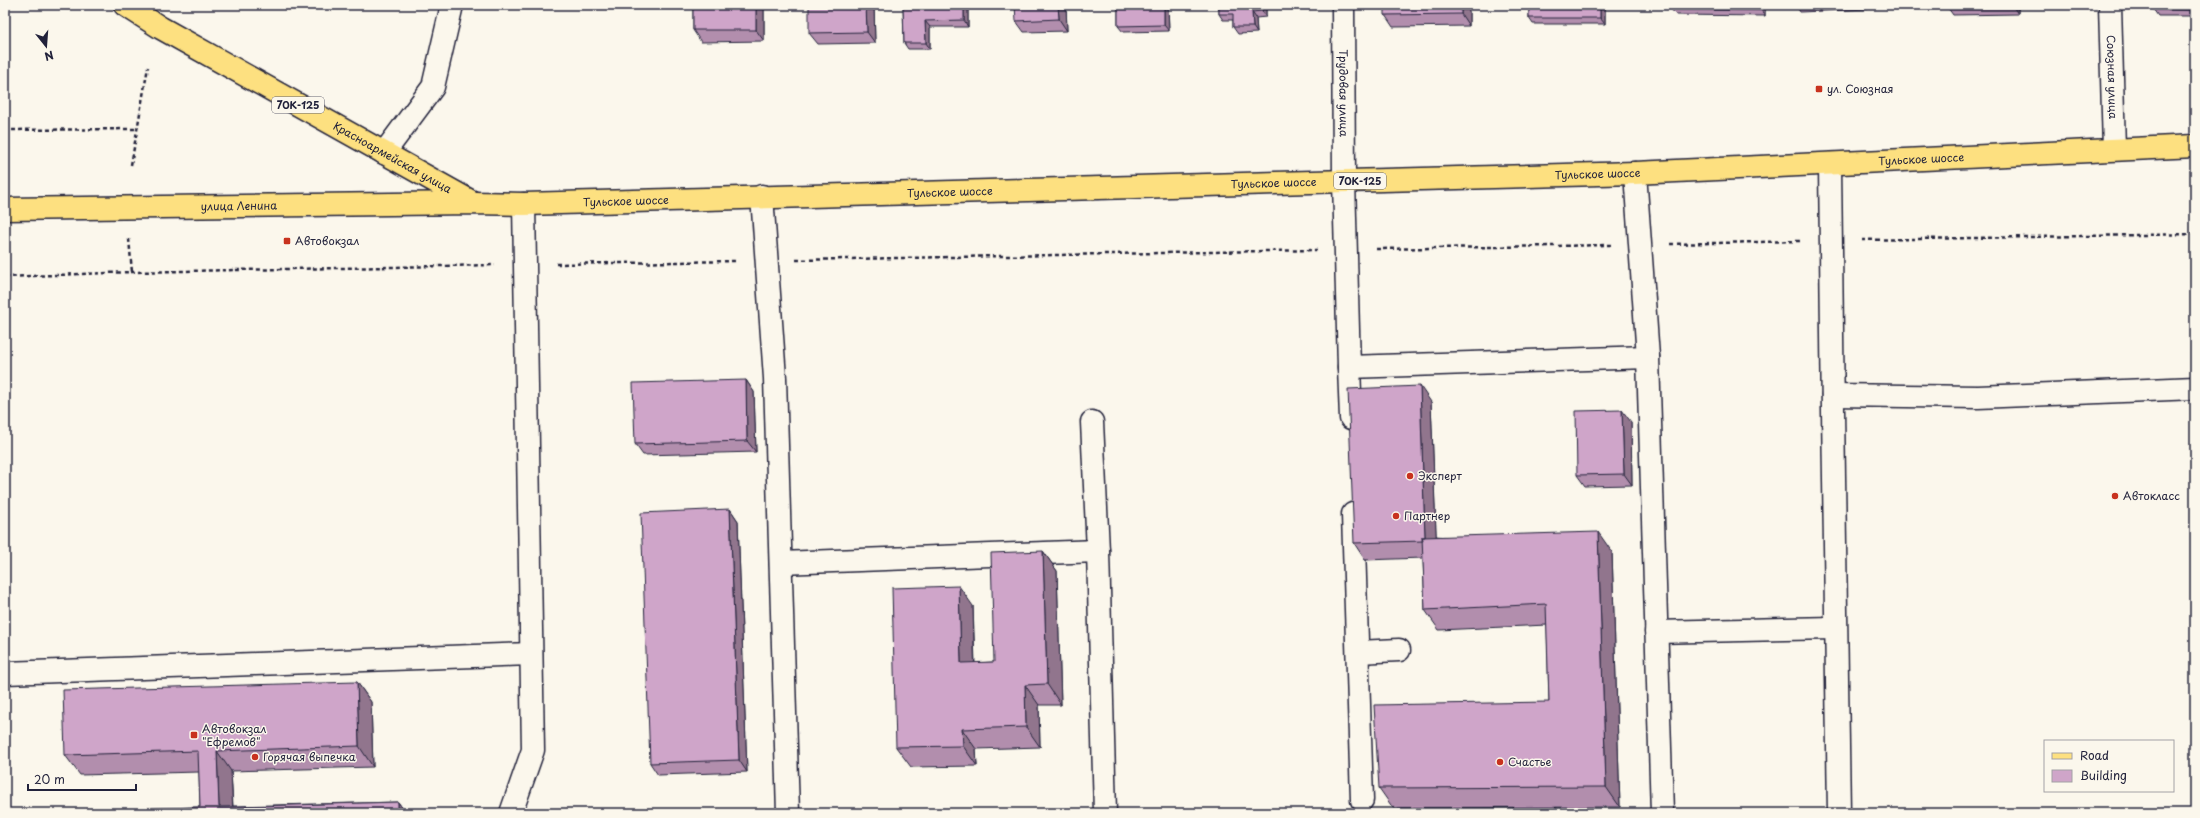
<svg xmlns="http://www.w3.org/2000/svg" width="2200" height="818" font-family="'Playpen Sans',sans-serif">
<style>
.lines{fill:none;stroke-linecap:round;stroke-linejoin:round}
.minor-casing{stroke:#22223b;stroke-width:25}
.major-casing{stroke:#22223b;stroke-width:25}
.path{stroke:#22223b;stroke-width:2.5;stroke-dasharray:4 3;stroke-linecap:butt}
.minor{stroke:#fbf7ec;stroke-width:22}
.major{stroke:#fde080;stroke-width:22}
.wall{fill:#b28ead;stroke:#22223b}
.shaded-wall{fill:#91748d;stroke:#22223b}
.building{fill:#cfa5c9;stroke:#22223b}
.poi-dot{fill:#c8321e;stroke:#fbf7ec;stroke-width:1.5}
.labels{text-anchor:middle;stroke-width:3;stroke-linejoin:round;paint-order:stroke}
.shield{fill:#fbf7ec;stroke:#636270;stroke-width:1}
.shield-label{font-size:10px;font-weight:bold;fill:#22223b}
.street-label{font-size:11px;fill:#22223b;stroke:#fbf7ec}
.poi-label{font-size:11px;fill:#22223b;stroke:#fbf7ec;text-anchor:start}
</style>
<rect width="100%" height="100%" fill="#fbf7ec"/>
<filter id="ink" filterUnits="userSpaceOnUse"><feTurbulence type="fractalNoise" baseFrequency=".025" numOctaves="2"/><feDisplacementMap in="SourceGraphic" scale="8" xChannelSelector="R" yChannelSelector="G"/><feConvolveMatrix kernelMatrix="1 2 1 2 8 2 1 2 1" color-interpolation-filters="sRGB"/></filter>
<g filter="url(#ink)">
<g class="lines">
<g class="minor-casing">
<g id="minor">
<path id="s1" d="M1343,5l1,176 5,186 299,-10"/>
<path id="s2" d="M2110,5l4,144"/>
<path d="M384,153l49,-66 19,-82"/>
<path d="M1830,165c3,216 4,432 9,648"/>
<path d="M1635,173l13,184 14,456"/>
<path d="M762,196l13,182 13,435"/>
<path d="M1349,367l2,51"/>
<path d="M1833,395l145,2 217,-9"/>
<path d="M1092,422l6,129 7,262"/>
<path d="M1353,514l9,286"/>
<path d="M781,563l317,-12"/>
<path d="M1656,632l178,-4"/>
<path d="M1358,652l41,-2"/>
<path d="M5,673l526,-19"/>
<path d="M511,813l22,-63 -9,-546"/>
</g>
</g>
<g class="major-casing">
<g id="major">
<path id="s3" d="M125,5l36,23 311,174"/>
<path id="s4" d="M5,209l467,-6 52,1 1111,-31 560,-27"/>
</g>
</g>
<path class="path" d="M5,130l132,-1
M131,165l17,-98
M129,239l3,33
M1862,240l333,-6
M1670,244l131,-3
M1376,249l235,-4
M796,260l521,-10
M556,264l181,-3
M5,277l127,-5 363,-7"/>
<use href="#minor" class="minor"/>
<use href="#major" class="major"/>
</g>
<path class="wall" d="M693,5h71v36l-63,1 -8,-12z
M874,5l1,38 -57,1 -9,-11z
M903,5h65v22h-38v22h-22l-4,-6z
M1066,5l1,26 -43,1 -8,-11z
M1118,5h50l1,26 -46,1 -5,-6z
M1219,5h47v12l-10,1 1,15 -19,1 -5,-7v-7h-10l-4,-6z
M1469,5v21l-76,1 -8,-12z
M1529,5h76v19h-72l-4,-6z
M1671,5h94v11l-89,-1 -5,-6z
M1796,5h72v4l-68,3z
M1946,5h72v9l-65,1z
M2195,5v11h-37l-5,-7z
M746,380l8,12 2,60 -113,3 -8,-11z
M1431,402l5,134 176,16 8,255 -227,1 -14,-20 170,-86 -2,-77 -108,5 -14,-20 -2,-52 -58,2 -11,-17z
M1631,422l1,63 -47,1 -8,-11z
M730,509l8,12 9,251 -89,3 -8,-12z
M1043,551l14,20 4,134h-22l1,42 -64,2 1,17 -66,1 -15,-20 77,-141 2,57 19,-1z
M357,682l14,20 2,65 -142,4 2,35 165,-4 8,11h-401l195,-6 -1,-35 -119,3 -15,-20z"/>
<path class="shaded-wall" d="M756,5h8v36l-8,-11z
M866,5h8l1,38 -8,-11z
M964,5h4v22l-4,-7z
M1058,5h8l1,26 -8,-12z
M1164,5h4l1,26 -5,-6z
M1262,5h4v12l-4,-6z
M1461,5h8v21l-8,-12z
M1600,5h5v19l-5,-6z
M1761,5h4v11l-4,-6z
M1865,5h3v4z
M2012,5h6v9z
M1252,12l4,6 1,15 -4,-6z
M925,21l5,6v22l-4,-6z
M746,380l8,12 2,60 -9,-11z
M1420,386l11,16 6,155 -12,-17z
M1622,410l9,12 1,63 -8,-11z
M730,509l8,12 9,251 -8,-12z
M1598,532l14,20 8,255 -14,-20z
M1043,551l14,20 4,134 -14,-21z
M959,586l14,20 2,78 -14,-21z
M357,682l14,20 2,65 -14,-21z
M1025,685l14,20 1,42 -14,-20z
M962,729l14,20 1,17 -14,-20z
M217,751l14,20 2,42 -14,-6z
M398,802l8,11h-8z"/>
<path class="building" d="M693,5h63v25h-63z
M809,5h57l1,27 -58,1z
M903,5h61v15l-39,1 1,22h-22z
M1015,5h43l1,14 -43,2z
M1118,5h46v20l-46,1z
M1219,5h43v6l-10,1 1,15h-20v-13h-14z
M1385,5h76v9l-76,1z
M1529,5h71v13h-71z
M1671,5h90v5l-90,-1z
M2153,5h42v5l-42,-1z
M746,380l1,61 -112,3 -2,-61z
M1420,386l5,151h-3l1,4 -69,2 -6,-154z
M1622,410l2,64 -47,1 -1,-64z
M730,509l9,251 -89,3 -9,-250z
M1598,532l8,255 -227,1 -5,-83 175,-3 -3,-98 -121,6 -3,-73z
M1043,551l4,133 -22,1 1,42 -64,2 1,17 -67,1 -4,-159 67,-2 2,77 33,-1 -3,-109z
M357,682l2,64 -142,5 2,56 179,-5v11h-393v-1l195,-5 -2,-56 -133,4 -2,-65z"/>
</g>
<g class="poi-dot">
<rect x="1815" y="85" width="8" height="8" rx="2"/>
<rect x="283" y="237" width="8" height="8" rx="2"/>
<circle cx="1410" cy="476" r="4"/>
<circle cx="2115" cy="496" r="4"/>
<circle cx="1396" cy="516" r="4"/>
<rect x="190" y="731" width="8" height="8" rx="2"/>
<circle cx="255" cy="757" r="4"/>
<circle cx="1500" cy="762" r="4"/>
</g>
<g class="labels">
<g class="shield">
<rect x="272" y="97" width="52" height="16" rx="3"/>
<rect x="1334" y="173" width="52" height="16" rx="3"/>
</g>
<g class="shield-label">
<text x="298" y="109">70К-125</text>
<text x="1360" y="185">70К-125</text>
</g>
<g class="street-label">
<text dy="4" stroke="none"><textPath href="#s2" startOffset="72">Союзная улица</textPath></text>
<text dy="4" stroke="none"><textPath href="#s1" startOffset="88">Трудовая улица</textPath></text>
<text dy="4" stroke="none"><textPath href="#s3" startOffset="308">Красноармейская улица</textPath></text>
<text dy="4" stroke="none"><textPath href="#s4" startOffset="1917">Тульское шоссе</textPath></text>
<text dy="4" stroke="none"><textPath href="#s4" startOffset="1593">Тульское шоссе</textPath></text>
<text dy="4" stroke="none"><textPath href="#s4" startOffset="1269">Тульское шоссе</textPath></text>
<text dy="4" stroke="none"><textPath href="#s4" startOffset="945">Тульское шоссе</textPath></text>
<text dy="4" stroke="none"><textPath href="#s4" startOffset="621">Тульское шоссе</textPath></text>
<text dy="4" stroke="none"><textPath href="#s4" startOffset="234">улица Ленина</textPath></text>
</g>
<g class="poi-label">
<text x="1827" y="93">ул. Союзная</text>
<text x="295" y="245">Автовокзал</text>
<text x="1418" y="480">Эксперт</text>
<text x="2123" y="500">Автокласс</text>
<text x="1404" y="520">Партнер</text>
<text x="202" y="733">Автовокзал<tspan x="202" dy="13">"Ефремов"</tspan></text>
<text x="263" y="761">Горячая выпечка</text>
<text x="1508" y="766">Счастье</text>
</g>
</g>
<rect width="2200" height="818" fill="none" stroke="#fbf7ec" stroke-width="20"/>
<rect x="10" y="10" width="2180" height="798" fill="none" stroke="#22223b" stroke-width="1.5" filter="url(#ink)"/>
<rect x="2044" y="740" width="130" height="52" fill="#fbf7ec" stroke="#a4a2a5"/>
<rect x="2052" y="753" width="20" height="6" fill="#fde080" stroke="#a4a2a5"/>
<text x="2080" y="760" font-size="12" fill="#22223b">Road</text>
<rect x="2052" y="770" width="20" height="12" fill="#cfa5c9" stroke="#a4a2a5"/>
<text x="2080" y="780" font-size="12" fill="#22223b">Building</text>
<g transform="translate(46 46) rotate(163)" stroke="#fbf7ec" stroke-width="3" paint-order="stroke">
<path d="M0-3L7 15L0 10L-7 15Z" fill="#22223b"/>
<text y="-6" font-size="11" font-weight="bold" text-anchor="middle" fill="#22223b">N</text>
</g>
<path d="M28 784v6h108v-6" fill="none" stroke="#22223b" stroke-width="2"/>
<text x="34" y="784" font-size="12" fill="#22223b" stroke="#fbf7ec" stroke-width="3" paint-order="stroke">20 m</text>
</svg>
